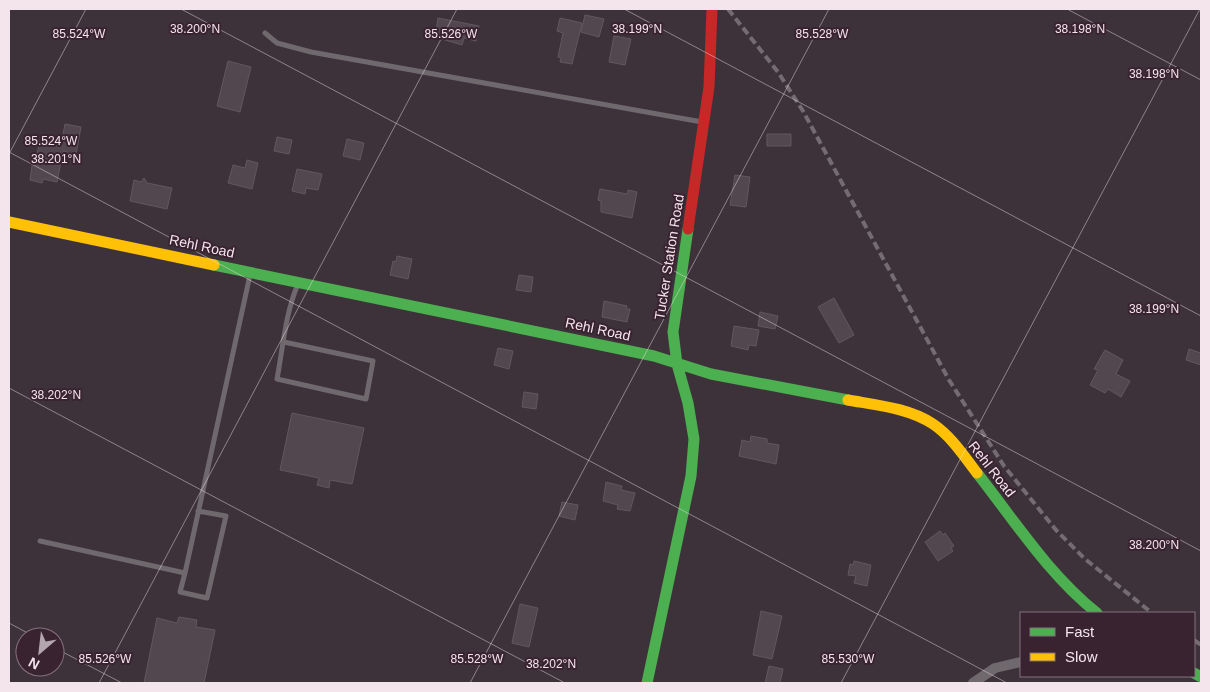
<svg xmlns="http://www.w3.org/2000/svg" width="1210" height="692" font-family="Helvetica,sans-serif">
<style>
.building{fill:#52474e;stroke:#63575e}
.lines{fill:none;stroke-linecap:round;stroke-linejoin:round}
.lane{stroke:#6f696d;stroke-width:5}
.street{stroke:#6f696d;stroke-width:10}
.fast{stroke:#4caf50;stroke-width:11}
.slow{stroke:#ffc107;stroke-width:11}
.jam{stroke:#c62828;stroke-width:11}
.rail{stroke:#746c71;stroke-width:4;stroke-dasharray:8 4;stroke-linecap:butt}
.ticks{fill:none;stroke:#f4e5ed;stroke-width:1;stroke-opacity:0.45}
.labels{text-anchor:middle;stroke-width:4;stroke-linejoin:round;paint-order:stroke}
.street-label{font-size:14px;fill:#f4e5ed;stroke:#392330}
.ticks-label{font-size:12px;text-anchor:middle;fill:#f4e5ed;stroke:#392330;stroke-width:4;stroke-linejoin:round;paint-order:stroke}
</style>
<rect width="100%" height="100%" fill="#3e323a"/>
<path class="building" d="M585,15l19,4 -5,18 -18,-5z
M438,18l41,8 -3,15 -12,-3 -2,7 -27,-8z
M560,18l22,5 -10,41 -12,-2 1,-4 -3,-1 5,-24 -6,-2z
M614,36l17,3 -6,26 -16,-3z
M228,61l23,6 -11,45 -23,-6z
M65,124l16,3 -5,27 -13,-3 -6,31 -14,-3 -1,4 -12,-3 3,-21h3l4,-19 21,4z
M767,134h24v12h-24z
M277,137l15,3 -3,14 -15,-3z
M347,139l17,4 -4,17 -17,-4z
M247,160l11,3 -6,26 -24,-6 5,-18 12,3z
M297,169l25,5 -4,16 -12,-2 -1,6 -13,-3z
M735,175l15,2 -4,30 -16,-2z
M144,178l3,5 25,5 -5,21 -37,-8 4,-21 7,2z
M600,189l27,5 1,-4 9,2 -5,26 -31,-6v-11l-3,-1z
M397,256l15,3 -4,20 -18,-4 3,-14 3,1z
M519,275l14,2 -2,15 -15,-2z
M834,298l20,37 -15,8 -21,-36z
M604,301l23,5 -1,3h4l-3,13 -25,-5z
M760,312l18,4 -3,13 -17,-3z
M734,326l25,4 -3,16 -7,-1 -1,5 -17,-4z
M498,348l15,3 -4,18 -15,-4z
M1189,349l12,4v12l-15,-5z
M1105,350l18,10 -7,14 14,7 -9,16 -13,-8 -3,4 -15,-8 8,-15 -4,-1z
M524,392l14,2 -2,15 -14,-2z
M292,413l72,15 -12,56 -22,-4 -1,8 -12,-3 2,-7 -39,-8z
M751,436l16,3v4l12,2 -3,19 -37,-8 3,-16 8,2z
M606,482l16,4 -1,4 14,3 -5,18 -13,-2 1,-4 -15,-4z
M562,502l16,3 -3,15 -16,-4z
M940,531l3,4 2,-2 9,13 -3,2 2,3 -15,10 -13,-19z
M854,561l17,4 -4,21 -13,-3 2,-7 -8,-1 2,-11 3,1z
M520,604l18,4 -9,39 -17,-4z
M761,611l21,5 -10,43 -19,-4z
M179,617l18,3 -1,7 19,3 -11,53h-60l13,-65 20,5z
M769,666l14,3 -3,14h-15z"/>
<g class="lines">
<path class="lane" d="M265,33l12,10 34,9 391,70
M284,342l89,19 -7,38 -89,-20c6,-31 8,-65 21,-95
M40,541l145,32 65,-298
M185,573l-5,19 27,6 19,-82 -28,-5"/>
<path class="street" d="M973,683l22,-15 26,-6"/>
<path class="fast" d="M214,265l440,91 57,18 137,26
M977,473c37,47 72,102 120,140
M1194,673l7,4
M647,683l44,-207 3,-37 -6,-36 -11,-39 -4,-32 15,-103"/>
<path class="slow" d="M9,222l205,43
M848,400c28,5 61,8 85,24 18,12 31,32 44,49"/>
<path class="jam" d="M688,229l21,-142 3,-78"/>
<path class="rail" d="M728,9l50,63 25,39 146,269 55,86 52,64 29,29 67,54
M1194,640l7,5"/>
</g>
<path class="ticks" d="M181,9l1020,542M624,9l577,307M1067,9l134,71M9,152l998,531M9,154l77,-145M9,388l556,295M9,623l26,14M55,648l67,35M99,683l358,-674M470,683l359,-674M841,683l359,-674"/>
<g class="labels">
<g class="street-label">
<text transform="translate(202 246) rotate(12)" y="5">Rehl Road</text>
<text transform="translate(669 257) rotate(-81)" y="5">Tucker Station Road</text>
<text transform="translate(598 329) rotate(12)" y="5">Rehl Road</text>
<text transform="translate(992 469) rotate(52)" y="5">Rehl Road</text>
</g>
</g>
<g class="ticks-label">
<text x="195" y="33">38.200°N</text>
<text x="637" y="33">38.199°N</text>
<text x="1080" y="33">38.198°N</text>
<text x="79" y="38">85.524°W</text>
<text x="451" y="38">85.526°W</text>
<text x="822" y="38">85.528°W</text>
<text x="1154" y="78">38.198°N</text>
<text x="51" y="145">85.524°W</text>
<text x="56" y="163">38.201°N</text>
<text x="1154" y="313">38.199°N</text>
<text x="56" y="399">38.202°N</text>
<text x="1154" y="549">38.200°N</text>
<text x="105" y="663">85.526°W</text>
<text x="477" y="663">85.528°W</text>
<text x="848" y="663">85.530°W</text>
<text x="551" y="668">38.202°N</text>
</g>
<rect width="1210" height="692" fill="none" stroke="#f4e5ed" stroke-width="20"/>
<rect x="1020" y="612" width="175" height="65" fill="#392330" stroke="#84717c"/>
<rect x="1030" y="628" width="25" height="8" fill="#4caf50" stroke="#84717c"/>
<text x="1065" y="637" font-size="15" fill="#f4e5ed">Fast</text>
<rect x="1030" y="653" width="25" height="8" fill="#ffc107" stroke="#84717c"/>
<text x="1065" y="662" font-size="15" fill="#f4e5ed">Slow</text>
<g transform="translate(40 652) rotate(208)"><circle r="24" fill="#392330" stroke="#84717c"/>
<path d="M0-4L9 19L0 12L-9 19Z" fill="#b4a6ae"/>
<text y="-8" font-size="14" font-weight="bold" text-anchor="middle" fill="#f4e5ed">N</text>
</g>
</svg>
